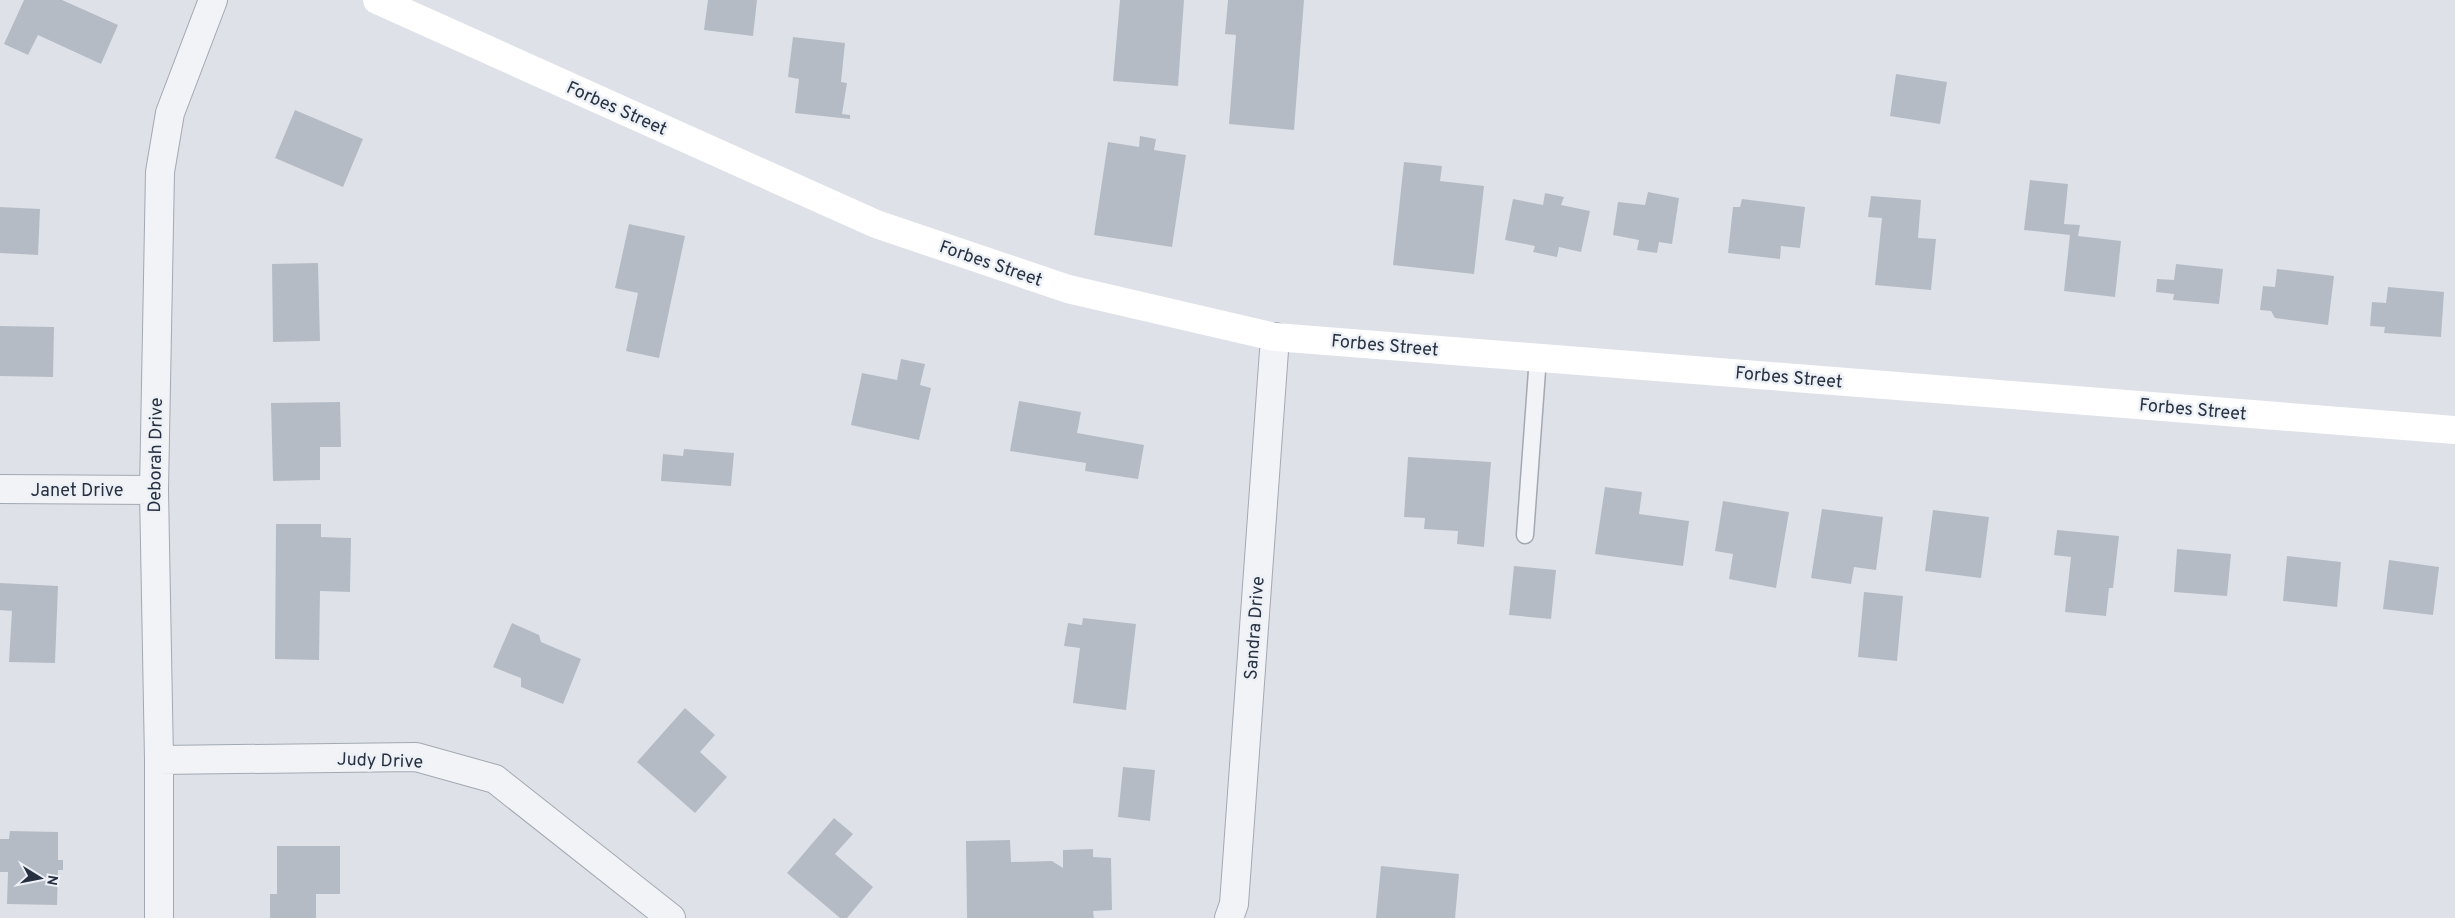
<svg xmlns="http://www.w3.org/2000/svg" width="2455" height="918" font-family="Overpass,sans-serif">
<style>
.building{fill:#b5bbc5}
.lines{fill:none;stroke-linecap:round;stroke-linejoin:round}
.service-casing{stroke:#a3a9b2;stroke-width:19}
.minor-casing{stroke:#a3a9b2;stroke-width:30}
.service{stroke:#f1f3f6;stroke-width:16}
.minor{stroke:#f1f3f6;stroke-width:28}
.secondary{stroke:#fff;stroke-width:28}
.labels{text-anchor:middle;stroke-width:5;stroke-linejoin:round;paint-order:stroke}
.street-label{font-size:18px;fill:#263040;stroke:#edf1f6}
</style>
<rect width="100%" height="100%" fill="#dee2e8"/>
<path class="building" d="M24,0h38l56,25 -17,39 -63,-29 -10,20 -24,-11z
M708,0h49l-4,36 -49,-6z
M1120,0h64l-6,86 -65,-5z
M1228,0h76l-10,130 -65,-6 7,-89 -11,-1z
M793,37l52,6 -4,39 6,1 -5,31 8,1v4l-55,-6 4,-34 -11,-2z
M1896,74l51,8 -7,42 -50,-8z
M295,110l68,29 -20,48 -68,-29z
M1140,136l16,3 -2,11 32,5 -14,92 -78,-12 14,-93 31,5z
M1404,162l38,4 -2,15 44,5 -10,88 -81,-9z
M2030,180l38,4 -4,40 16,1 -2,11 43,5 -6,56 -51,-6 6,-56 -46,-5z
M1648,192l31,6 -7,46 -13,-2 -2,11 -20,-3 2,-10 -26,-5 5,-33 27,3z
M1545,193l19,4 -3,8 29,6 -9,41 -22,-5 -2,10 -24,-5 2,-6 -30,-6 8,-41 30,6z
M1871,196l50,4 -3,38 18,1 -5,51 -56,-5 7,-67 -14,-1z
M1742,199l63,8 -5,41 -19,-2 -1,13 -52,-6 5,-46h7z
M0,207l40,2 -2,46 -38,-2z
M629,224l56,12 -26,122 -33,-7 12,-58 -23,-5z
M318,263l2,78 -47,1 -1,-78z
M2176,264l47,5 -4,35 -46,-4 1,-6 -18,-2 1,-13 17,1z
M2277,269l57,7 -6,49 -53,-7 -4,-7 -11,-1 3,-24 12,1z
M2388,287l56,5 -3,45 -57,-4 1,-6 -15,-1 2,-24 14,1z
M0,326l54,1 -1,50 -53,-1z
M901,359l24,5 -5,21 11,3 -12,52 -68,-15 11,-52 35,7z
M1019,401l62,11 -4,21 67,12 -6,34 -53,-8 1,-8 -76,-12z
M340,402l1,45h-21v33l-47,1 -2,-78z
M684,449l50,4 -3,33 -70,-5 2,-27 20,2z
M1408,457l83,5 -7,85 -27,-3 1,-13 -34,-2 1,-11 -21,-1z
M1605,487l37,5 -3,22 50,7 -6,45 -88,-12z
M1723,501l66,11 -13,76 -47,-9 4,-25 -18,-3z
M1822,509l61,8 -7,53 -22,-3 -3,17 -40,-6z
M1933,510l56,7 -8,61 -56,-7z
M276,524h45v13l30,1 -1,54 -30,-1 -1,69 -44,-1z
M2057,530l62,6 -6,52h-4l-3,28 -41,-4 6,-55 -17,-2z
M2177,549l54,5 -4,42 -53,-4z
M2287,556l54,6 -4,45 -54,-6z
M2389,560l50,7 -6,48 -50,-6z
M1514,566l42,4 -5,49 -42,-4z
M0,583l58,3 -3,77 -46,-1 3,-51 -12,-1z
M1864,592l39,4 -6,65 -39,-4z
M1083,618l53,6 -10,86 -53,-7 7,-55 -16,-2 4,-23 14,2z
M512,623l27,12 2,7 40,17 -18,45 -42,-17v-9l-28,-11z
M685,708l30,27 -15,17 27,25 -32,36 -58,-51z
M1123,767l32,3 -5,51 -32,-4z
M834,818l19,16 -18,20 38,33 -26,31h-7l-53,-45z
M10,831l48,1v28h5v10h-5l-1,35 -50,-1 1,-32h-8v-33h9z
M1010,840l1,22 41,-1 11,7v-18l30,-1v8l18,1 1,52 -19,1 1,7h-127l-1,-77z
M277,846h63v48h-24v24h-46v-24h7z
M1381,866l78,8 -4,44h-79z"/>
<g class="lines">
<g class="service-casing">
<path id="service" d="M1525,535l13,-178"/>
</g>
<g class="minor-casing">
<path id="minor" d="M0,489l154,1
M159,760l257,-3 79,22 176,139
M159,918v-158l-5,-270 6,-318 10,-59 43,-113
M1229,918l5,-14 41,-567"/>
</g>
<use href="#service" class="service"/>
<use href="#minor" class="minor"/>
<path class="secondary" d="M377,0l499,224 192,65 207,48 1180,93"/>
</g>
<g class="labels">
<g class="street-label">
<text transform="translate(617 108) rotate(24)" y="6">Forbes Street</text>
<text transform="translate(991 263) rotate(19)" y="6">Forbes Street</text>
<text transform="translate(1385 345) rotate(5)" y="6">Forbes Street</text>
<text transform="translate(1789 377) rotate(5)" y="6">Forbes Street</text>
<text transform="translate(2193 409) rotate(5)" y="6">Forbes Street</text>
<text transform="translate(155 455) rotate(-89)" y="6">Deborah Drive</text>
<text x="77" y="496">Janet Drive</text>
<text transform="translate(1254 628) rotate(-86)" y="6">Sandra Drive</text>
<text transform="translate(380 760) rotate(2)" y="6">Judy Drive</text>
</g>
</g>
<g transform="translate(40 878) rotate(100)" stroke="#edf1f6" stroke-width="4" paint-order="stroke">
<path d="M0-4L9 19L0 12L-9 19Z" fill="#263040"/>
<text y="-8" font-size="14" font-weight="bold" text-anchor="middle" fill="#263040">N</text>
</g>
</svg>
